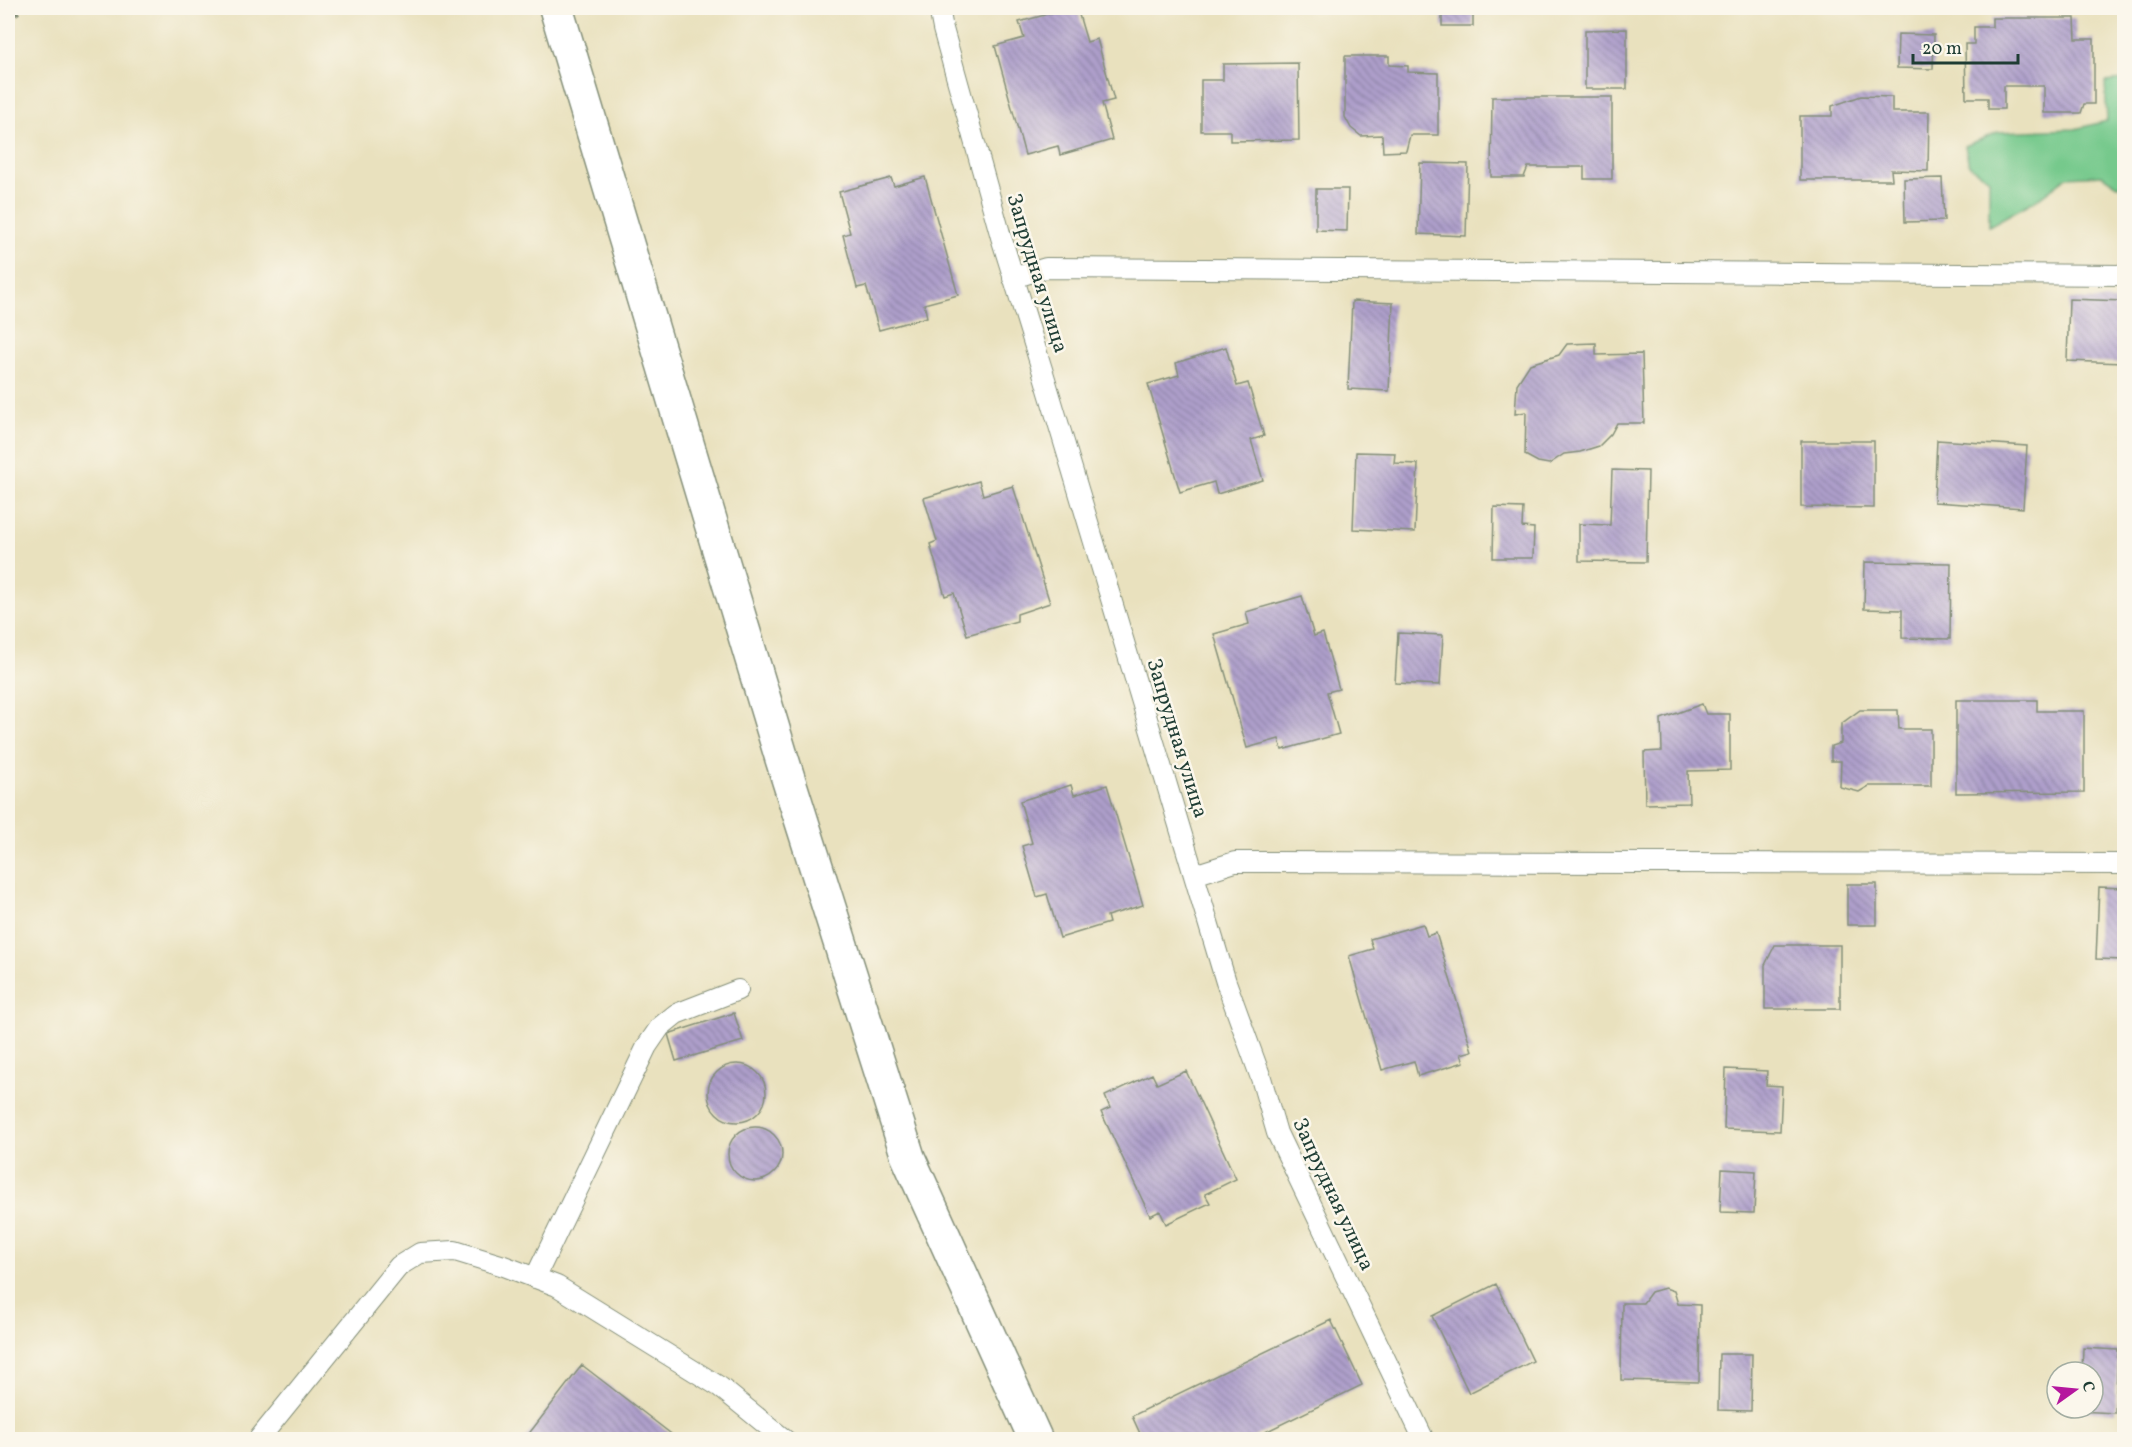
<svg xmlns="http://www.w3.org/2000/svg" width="2132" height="1447" font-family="Vollkorn,serif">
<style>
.green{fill:#76c98c;stroke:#4a8360;stroke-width:1.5}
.building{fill:url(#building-back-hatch)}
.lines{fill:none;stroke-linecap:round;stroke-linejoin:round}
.lane-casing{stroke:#848f79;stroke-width:22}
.street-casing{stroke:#848f79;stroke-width:36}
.path{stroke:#848f79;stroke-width:4;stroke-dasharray:4.5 4.5;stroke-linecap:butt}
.lane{stroke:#fff;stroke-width:20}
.street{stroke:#fff;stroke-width:33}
.labels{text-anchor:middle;stroke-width:5;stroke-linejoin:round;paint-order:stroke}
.street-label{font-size:21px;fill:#1f3d34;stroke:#fbf7ec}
</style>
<defs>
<pattern id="building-back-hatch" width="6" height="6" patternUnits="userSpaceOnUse" patternTransform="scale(1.5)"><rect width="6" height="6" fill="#ae9fcb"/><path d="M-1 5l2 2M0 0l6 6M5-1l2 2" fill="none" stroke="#8d83a6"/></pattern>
</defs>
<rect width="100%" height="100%" fill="#fbf7ec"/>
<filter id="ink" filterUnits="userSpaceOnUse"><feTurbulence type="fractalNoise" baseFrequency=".0167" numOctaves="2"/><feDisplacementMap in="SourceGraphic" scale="12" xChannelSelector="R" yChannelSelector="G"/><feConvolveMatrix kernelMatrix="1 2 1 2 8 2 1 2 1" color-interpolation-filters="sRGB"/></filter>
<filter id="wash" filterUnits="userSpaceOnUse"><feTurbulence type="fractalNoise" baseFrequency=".008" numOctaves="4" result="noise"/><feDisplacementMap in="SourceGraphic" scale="24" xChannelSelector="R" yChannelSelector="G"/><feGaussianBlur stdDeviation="1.35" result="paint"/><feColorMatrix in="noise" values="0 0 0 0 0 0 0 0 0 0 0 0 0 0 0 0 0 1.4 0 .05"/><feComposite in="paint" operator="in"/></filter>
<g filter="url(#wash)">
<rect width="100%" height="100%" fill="#e9e1be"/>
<path class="green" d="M2124,80v109l-22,-14 -35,2 -31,23 -47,26v-47l-20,-14 -4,-19 33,-14 77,-3 32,-8 -2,-39z"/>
<g id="blocks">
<path class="building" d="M1070,8h7l10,34 10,-3 17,61 -12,3 10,37 -52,15 -2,-9 -33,9 -30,-109 29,-8 -5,-16z
M1442,8h31v18h-31z
M1992,18h83l1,21h18v65h-10l-3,9h-37v-27h-40v23h-16v-11h-22l-1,-54h9v-17h18z
M1627,29v60h-42v-59z
M1898,34l36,1 -1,34 -36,-1z
M1345,56h44v9l19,1v6l30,1v62h-28l-4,16 -23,1 -1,-17 -21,1 -10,-8 -6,-11z
M1298,63l1,77 -69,1v-10h-29v-51h22v-16z
M1861,96l31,1v15h37l-1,59 -37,-1 1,10h-92v-64h32v-10z
M1492,97h120v82h-28v-12h-56l-4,10h-33z
M1420,163l48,1 -2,72 -48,-2z
M925,177l33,118 -34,9 3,13 -48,13 -13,-44 -9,2 -14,-53 7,-2 -11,-41 52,-14 3,8z
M1942,178l2,43 -39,1 -1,-43z
M1316,189h32l-1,42 -31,-1z
M2069,299l55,2v62l-57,-2z
M1352,301l41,2 -4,88 -41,-2z
M1596,343v12l46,-1 2,69h-27l-6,11 -12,12 -19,6 -16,2 -15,10 -11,-2 -13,-7 1,-43 -11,2 2,-30 13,-20 29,-9 8,-11z
M1226,347l11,39 11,-3 16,53 -13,4 12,40 -46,14 -3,-12 -34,10 -32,-108 31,-9 -3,-12z
M1937,440l90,6 -4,62 -89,-6z
M1801,441h73v67l-73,-1z
M1356,452l39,1 -1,10 24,1 -3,68 -62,-3z
M1612,470l36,1 -2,91 -67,-1v-37l31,1z
M979,481l4,14 30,-9 37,117 -33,11v7l-50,14 -13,-42 -9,3 -15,-52 7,-3 -13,-43z
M1494,507l29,1 -1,19 12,1 -1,30h-40z
M1865,562l86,1 -1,76 -48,-1v-28l-38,-1z
M1302,596l12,40 9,-3 16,56 -12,3 12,42 -57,16 -3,-11 -32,9 -33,-114 35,-10 -3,-12z
M1398,633l45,2 -3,50 -45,-2z
M1956,700h81v11h47v81l-128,1z
M1702,704l4,10h24v56l-42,1 1,32 -44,1 -1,-52 18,-1 -1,-32z
M1860,710h38l1,19h32v57h-62l-10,6 -19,-5 1,-26h-10v-15l10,-3v-19z
M1071,785l3,10 33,-10 36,120 -36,11 2,7 -49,15 -13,-44 -10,3 -15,-51 10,-3 -12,-42z
M1847,884h30v41h-30z
M2099,887l25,1v72l-28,-1z
M1423,924l4,12 9,-3 36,118 -11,3 3,8 -46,14 -4,-15 -32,9 -33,-114 24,-7 -3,-10z
M1775,945h65v64h-75v-44z
M734,1013l9,28 -67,20 -8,-27z
M708 1093a29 29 0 1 1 58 0a29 29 0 1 1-58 0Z
M1726,1069l41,2 -1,14 16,1 -2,45 -56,-2z
M1186,1071l50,108 -31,15 5,9 -44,21 -6,-13 -10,5 -49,-104 9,-4 -5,-12 47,-22 5,10z
M728 1154a27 27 0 1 1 54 0a27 27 0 1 1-54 0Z
M1722,1169l34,2 -2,42 -34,-1z
M1496,1284l37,77 -64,32 -37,-77z
M1665,1288l9,3 4,13 22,1 -1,77 -78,-2 1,-77h21l8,-11z
M1331,1320l31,65 -113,55h-106l-11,-24z
M2083,1348l35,2 -3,63 -36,-2 1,-3h13v-36h-11z
M1719,1354h33l-1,57 -33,-1z
M582,1365l97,75h-155z"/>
</g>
</g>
<g filter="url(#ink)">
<use href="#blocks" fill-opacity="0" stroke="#848f79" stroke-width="1.5"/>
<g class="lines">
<g class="lane-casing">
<path id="lane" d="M939,8l4,21 58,208 44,142 181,603 35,96 16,55 147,307
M1013,278l33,-10 1078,7
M1194,875l41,-13 889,2
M535,1278l112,-232 13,-19 16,-13 62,-24
M258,1440l141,-174 21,-13 35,-2 49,15 53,20 163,101 65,53"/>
</g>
<g class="street-casing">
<path id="street" d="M556,8l226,751 126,398 128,283"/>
</g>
<path class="path" d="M8,20l16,-12"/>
<use href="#lane" class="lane"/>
<use href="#street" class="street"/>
</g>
</g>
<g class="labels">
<g class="street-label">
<text transform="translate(1038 273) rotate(73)" y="7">Запрудная улица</text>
<text transform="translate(1178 738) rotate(73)" y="7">Запрудная улица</text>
<text transform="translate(1334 1194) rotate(65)" y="7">Запрудная улица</text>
</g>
</g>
<rect width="2132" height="1447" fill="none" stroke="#fbf7ec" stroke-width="30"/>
<g transform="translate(2075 1390) rotate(75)"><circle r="28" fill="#fbf7ec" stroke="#a3ada2" stroke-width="1.5"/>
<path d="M0-4.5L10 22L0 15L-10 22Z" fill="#b5179e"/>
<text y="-9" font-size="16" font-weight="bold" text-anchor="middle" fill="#1f3d34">С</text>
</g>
<path d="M1913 54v9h105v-9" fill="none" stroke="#1f3d34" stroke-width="3"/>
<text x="1922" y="54" font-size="18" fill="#1f3d34" stroke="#fbf7ec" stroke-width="4.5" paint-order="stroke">20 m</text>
</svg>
